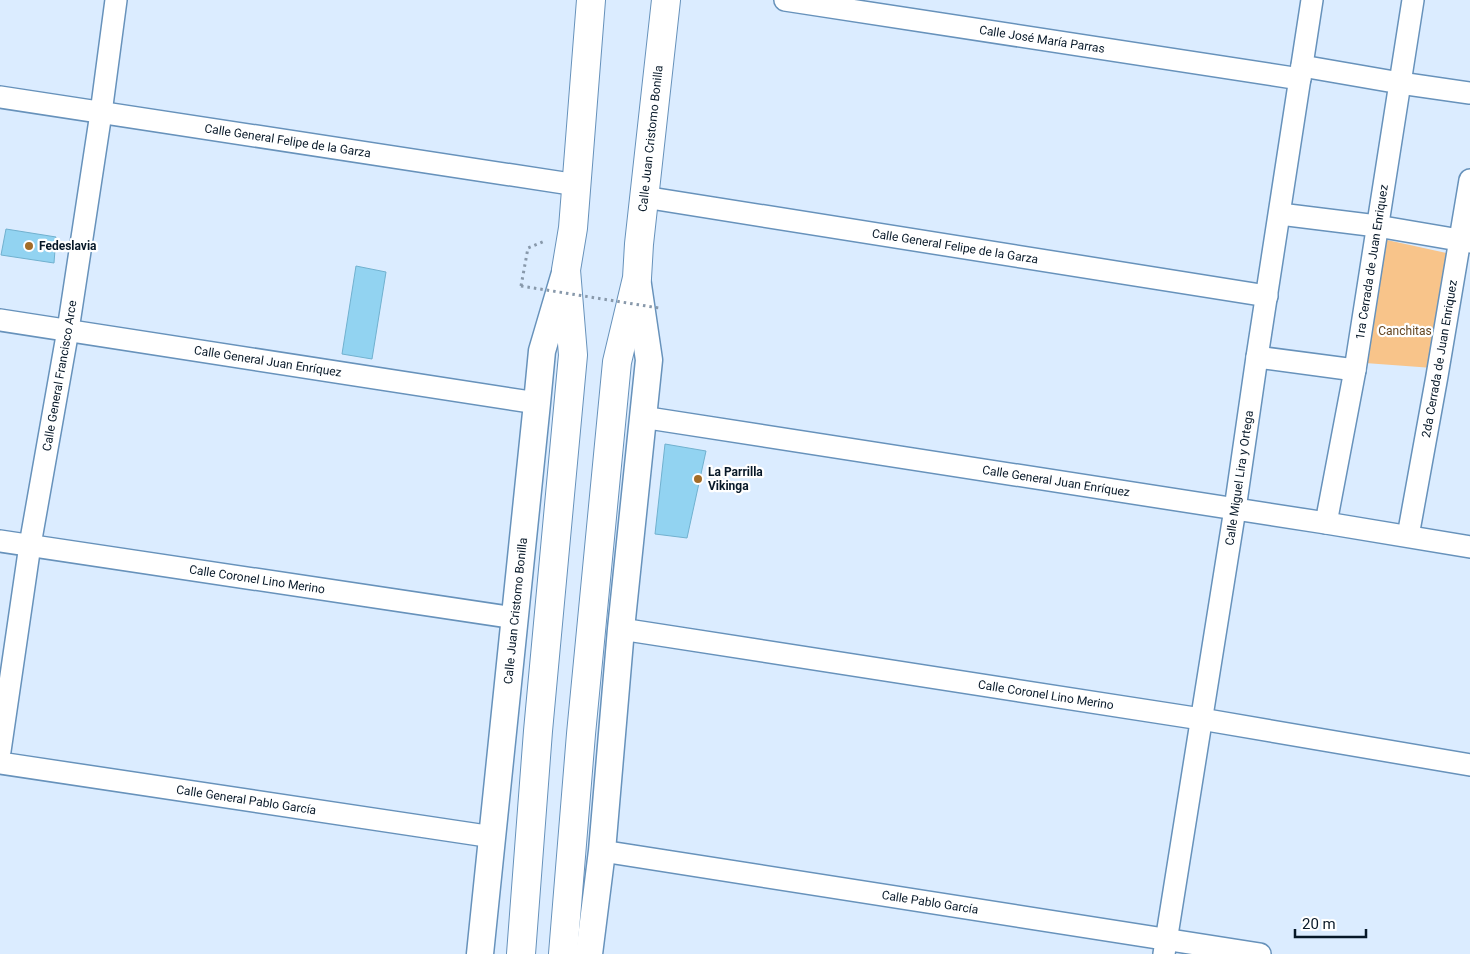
<svg xmlns="http://www.w3.org/2000/svg" width="1470" height="954" font-family="Roboto,sans-serif">
<style>
.green{fill:#f8c48a}
.building{fill:#92d3f1;stroke:#71b1cf}
.lines{fill:none;stroke-linecap:round;stroke-linejoin:round}
.minor-casing{stroke:#6792bb;stroke-width:24}
.tertiary-casing{stroke:#6792bb;stroke-width:29}
.secondary-casing{stroke:#6792bb;stroke-width:30}
.path{stroke:#8899ab;stroke-width:3;stroke-dasharray:2.5 4;stroke-linecap:butt}
.minor{stroke:#fff;stroke-width:21}
.tertiary{stroke:#fff;stroke-width:26}
.secondary{stroke:#fff;stroke-width:28}
.path-bridge{stroke:#8899ab;stroke-width:3;stroke-dasharray:2.5 4;stroke-linecap:butt}
.poi-dot{fill:#a36c27;stroke:#fff;stroke-width:2}
.labels{text-anchor:middle;stroke-width:4.5;stroke-linejoin:round;paint-order:stroke}
.street-label{font-size:12px;fill:#071828;stroke:#fff}
.poi-label{font-size:12px;font-weight:bold;fill:#071828;stroke:#fff;text-anchor:start}
.park-label{font-size:12px;fill:#644520;stroke:#fff}
</style>
<rect width="100%" height="100%" fill="#dbecff"/>
<path class="green" d="M1387,240l64,14 -18,114 -68,-5z"/>
<path class="building" d="M6,229l50,8 -2,26 -53,-8z
M356,266l30,6 -14,87 -30,-5z
M665,444l41,7 -19,87 -32,-4z"/>
<g class="lines">
<g class="minor-casing">
<g id="minor">
<path id="s1" d="M785,0l515,79"/>
<path d="M1302,66l98,17 70,10"/>
<path id="s2" d="M0,97l577,88"/>
<path id="s3" d="M644,197l623,99"/>
<path d="M1280,214l97,12 93,16"/>
<path id="s4" d="M0,320l537,83"/>
<path d="M1257,357l98,13"/>
<path id="s5" d="M642,417l684,106 144,24"/>
<path id="s6" d="M1326,523l29,-153 58,-370"/>
<path id="s7" d="M1408,536l29,-160 33,-196"/>
<path id="s8" d="M0,541l515,77"/>
<path id="s9" d="M621,629l580,90 269,46"/>
<path id="s10" d="M0,751l30,-206 38,-215 33,-217 15,-113"/>
<path id="s11" d="M0,763l493,74"/>
<path id="s12" d="M602,851l658,103"/>
<path id="s13" d="M1164,954l71,-445 22,-152 55,-357"/>
</g>
</g>
<g class="tertiary-casing">
<g id="tertiary">
<path id="s14" d="M480,954l57,-551 5,-52 23,-78"/>
<path d="M589,954l13,-103 19,-222 28,-269 -12,-82"/>
</g>
</g>
<g class="secondary-casing">
<g id="secondary">
<path d="M521,954l17,-223 35,-376 -7,-85 7,-42 18,-228"/>
<path id="s15" d="M563,954l18,-220 36,-372 20,-84 2,-34 27,-244"/>
</g>
</g>
<path class="path" d="M521,286l7,-38 17,-7"/>
<use href="#minor" class="minor"/>
<use href="#tertiary" class="tertiary"/>
<use href="#secondary" class="secondary"/>
<path class="path-bridge" d="M521,286l138,22"/>
</g>
<g class="poi-dot">
<circle cx="29" cy="246" r="5"/>
<circle cx="698" cy="479" r="5"/>
</g>
<g class="labels">
<g class="street-label">
<text dy="4" stroke="none"><textPath href="#s1" startOffset="260">Calle José María Parras</textPath></text>
<text dy="4" stroke="none"><textPath href="#s15" startOffset="821">Calle Juan Cristomo Bonilla</textPath></text>
<text dy="4" stroke="none"><textPath href="#s2" startOffset="291">Calle General Felipe de la Garza</textPath></text>
<text dy="4" stroke="none"><textPath href="#s3" startOffset="315">Calle General Felipe de la Garza</textPath></text>
<text dy="4" stroke="none"><textPath href="#s6" startOffset="265">1ra Cerrada de Juan Enriquez</textPath></text>
<text dy="4" stroke="none"><textPath href="#s7" startOffset="180">2da Cerrada de Juan Enriquez</textPath></text>
<text dy="4" stroke="none"><textPath href="#s4" startOffset="271">Calle General Juan Enríquez</textPath></text>
<text dy="4" stroke="none"><textPath href="#s10" startOffset="380">Calle General Francisco Arce</textPath></text>
<text dy="4" stroke="none"><textPath href="#s13" startOffset="482">Calle Miguel Lira y Ortega</textPath></text>
<text dy="4" stroke="none"><textPath href="#s5" startOffset="419">Calle General Juan Enríquez</textPath></text>
<text dy="4" stroke="none"><textPath href="#s8" startOffset="260">Calle Coronel Lino Merino</textPath></text>
<text dy="4" stroke="none"><textPath href="#s14" startOffset="345">Calle Juan Cristomo Bonilla</textPath></text>
<text dy="4" stroke="none"><textPath href="#s9" startOffset="430">Calle Coronel Lino Merino</textPath></text>
<text dy="4" stroke="none"><textPath href="#s11" startOffset="249">Calle General Pablo García</textPath></text>
<text dy="4" stroke="none"><textPath href="#s12" startOffset="332">Calle Pablo García</textPath></text>
</g>
<g class="poi-label">
<text x="39" y="250">Fedeslavia</text>
<text x="708" y="476">La Parrilla<tspan x="708" dy="14">Vikinga</tspan></text>
</g>
<g class="park-label">
<text x="1405" y="335">Canchitas</text>
</g>
</g>
<path d="M1295 929v8h71v-8" fill="none" stroke="#071828" stroke-width="2.5"/>
<text x="1302" y="929" font-size="15" fill="#071828" stroke="#ffffff" stroke-width="4" paint-order="stroke">20 m</text>
</svg>
